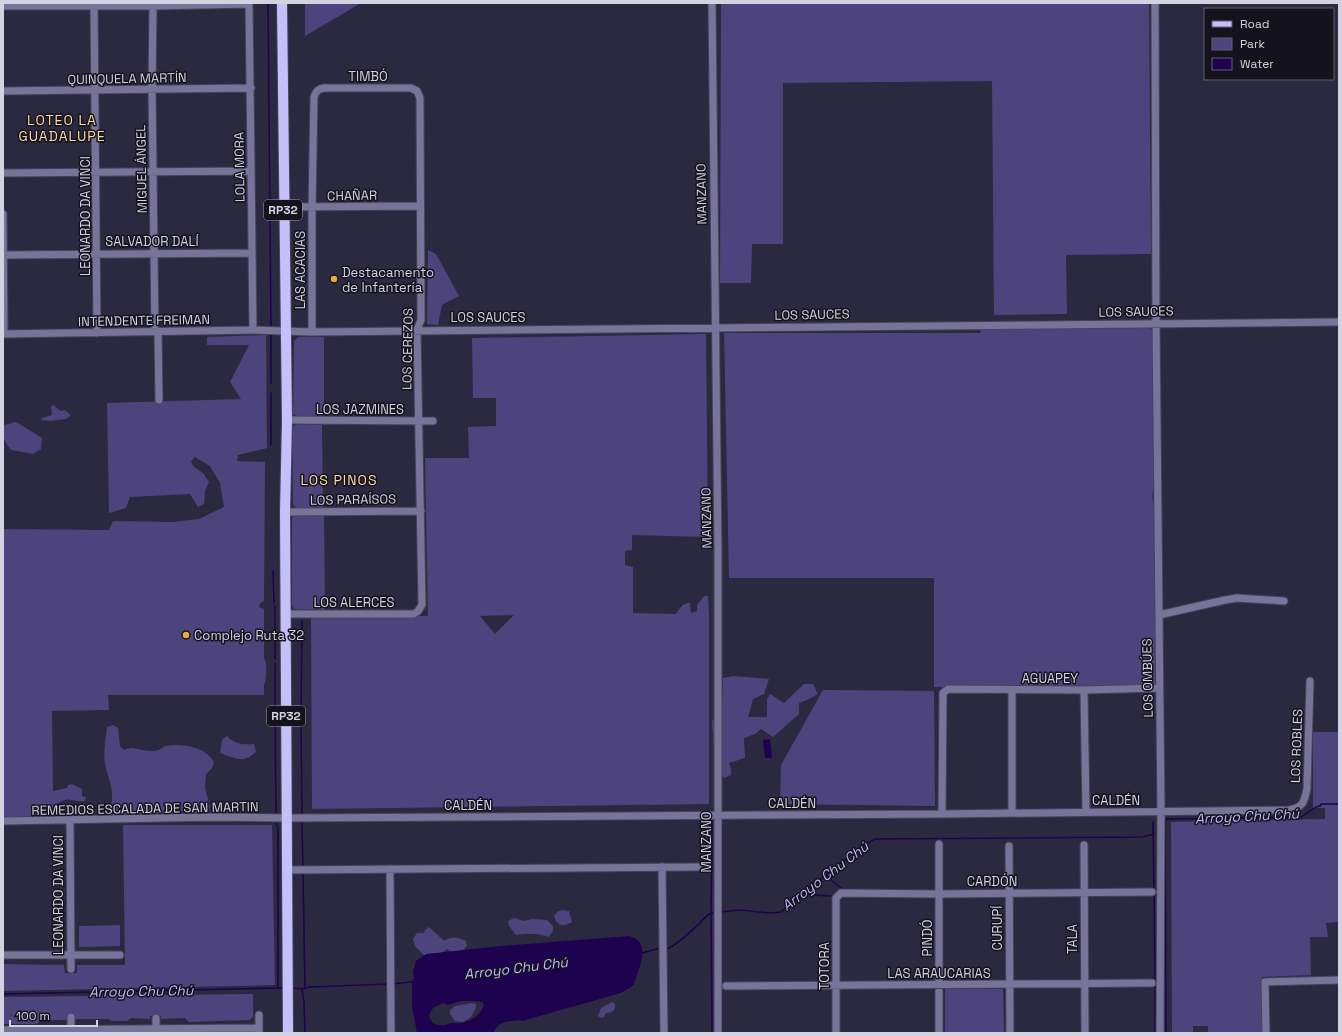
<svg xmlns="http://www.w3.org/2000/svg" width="1342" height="1036" font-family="'Space Grotesk',sans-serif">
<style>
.green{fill:#4d447d;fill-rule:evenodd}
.water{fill:#1e014f;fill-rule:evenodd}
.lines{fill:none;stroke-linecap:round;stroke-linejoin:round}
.stream{stroke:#1e014f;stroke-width:1.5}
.street-casing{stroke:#464459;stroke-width:9}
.primary-casing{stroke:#464459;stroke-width:12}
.street{stroke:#787499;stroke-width:7}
.primary{stroke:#c5bffc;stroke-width:10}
.poi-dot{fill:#e9ab37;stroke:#14131d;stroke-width:1.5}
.labels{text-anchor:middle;stroke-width:3;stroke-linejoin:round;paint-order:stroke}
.shield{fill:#14131d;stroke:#9a99a6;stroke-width:1}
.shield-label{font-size:12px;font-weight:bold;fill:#d3d2e1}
.street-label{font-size:13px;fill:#d3d2e1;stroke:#14131d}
.poi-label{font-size:13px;fill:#d3d2e1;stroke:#14131d;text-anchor:start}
.neighbourhood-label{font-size:14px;letter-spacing:1px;fill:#fddaa4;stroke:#14131d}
.water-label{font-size:14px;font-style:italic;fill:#bfb8fb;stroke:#14131d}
</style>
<rect width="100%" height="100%" fill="#2b293f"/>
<path class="green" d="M305,3h56l-56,33z
M721,3h428l2,251 -85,1 1,59 -73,1 -2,-234 -209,2v161h-31l-1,39h-31z
M428,250l8,4 23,42 -17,9 -4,20 -11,-1z
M1145,325l8,5 3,149c-3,9 -6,19 -1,28l2,180h-223v-109h-205l-5,-245h257l-1,-3 10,-3z
M706,334l2,203 -76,-2v15l-7,1v14l8,2v46l43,1c4,-6 6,-11 14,-11l1,10 6,-2v-6l7,-9h4l1,19v189l-397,5 -1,-191 117,-2 -3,-158h44l-1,-31 28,-1v-28h-23l-1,-60zM514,615l-19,19 -15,-18z
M266,335l1,113 -29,7 -1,6 28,1 -1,139 -4,2 -1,4 5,2v49c4,7 2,17 1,25l-1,1v11h-156l1,15 -57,1 1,80 14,-3 1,-3 4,-1 10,5v7l4,1 -1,4c-8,2 -12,-3 -20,-1 -4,1 -8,4 -12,6v7h-6l-2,3 -10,-2 -17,6 -15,2v-293l106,1 4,-9 59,1 27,-3 25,-12 -4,-24 -10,-17 -15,-9 -4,4 2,5 10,7 6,9 -4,9 -1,13 -6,3 -8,-13 -60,3 -4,11 -17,5 -2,-110 134,-4 -11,-17 19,-37h-42v-8z
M298,337h26v79l-25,1 -6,-3 1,-73z
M54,405l6,6 5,-1 6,5 -5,4 -15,2 -10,-1 1,-2 10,-3 -1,-9z
M16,422l26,16 -1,11 -8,5 -22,-4c-7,-10 -10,-12 -7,-25z
M297,424l25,1 1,83 -27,1 -3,-5 -1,-77z
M294,515h30l1,95 -31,-1 -2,-4v-87z
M733,676l36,3 -5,15 -11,5 -5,18h19v-18l3,-5 14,9 20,-19h9l5,10 -11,6 -8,3v11l-26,23 -12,-8 -6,5 -11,4 1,20 -16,5 2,6v6l-7,3 -9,-13 -3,-44 10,-13 1,-30z
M823,690l111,1 1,115 -155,-2 1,-39z
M113,725l5,3 2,18 4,4c12,-5 14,1 25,1 4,0 9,0 12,-2 4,-2 1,-2 5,-3 17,-3 39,1 48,16l-2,6 -6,6 -1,14 5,19 -2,7h-16l-7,-5 -8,6 -56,-1 -11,2c-2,-9 2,-11 2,-18 1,-12 -5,-23 -7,-34 -2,-12 1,-25 2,-37z
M1313,732h26v190l-13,1 2,14h-18l1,38 -49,2v56h-54v-7h-15v7h-21l-1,-211 154,-3v-11h-12z
M227,736c7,8 16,9 27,8l2,8c-13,12 -21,6 -36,1l2,-13z
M123,825h149l3,160 -272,6v-27l61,1 1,8h12v-8h48z
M562,910l7,1 3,11 -6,3h-6l-4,-4 -2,-5 3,-4z
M514,918l10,3 8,-2 15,1 6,6v5l-4,6c-12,-4 -21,-4 -33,-2l-7,-9 -1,-5z
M120,925v21l-41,1v-21z
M429,927l15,14c8,-5 13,-4 22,0l1,5 -6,6 -6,2 -8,-5 -7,5 -14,3 -11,-11 -2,-7 4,-6h7l1,-3z
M945,989h58l1,44h-59z
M253,994v23l-4,3 -60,2 -4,-4 -24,1v-3h-11v3l-19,-1 -4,3h-16l-2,-2h-34l-1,-4h-6v5h-27l-4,4h-34v-27z
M612,1002l3,2c1,6 -3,9 -9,9l-2,4 -3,1 -3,-2 3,-8z
M472,1003l4,1v3l-5,10 -8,5 -8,-1 -5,-7v-4l5,-4z"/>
<path class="water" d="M770,739l2,19h-7l-2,-18z
M629,936c20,5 13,25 8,39 -1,3 -2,6 -3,9 -3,4 -9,6 -13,9l-99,28c-4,-2 -6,0 -10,0 -11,2 -13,2 -19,12h-76l-5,-27v-24l2,-4 -1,-7 3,-10 10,-7 75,-8zM461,1001h12l10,1 1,3c-3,10 -14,17 -24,18 -3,1 -6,-1 -9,0 -2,0 -4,2 -6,2 -9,1 -14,-1 -16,-10l4,-7 8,-4 3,-1 3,2z"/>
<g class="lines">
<path class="stream" d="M268,3l3,323
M271,335v48
M271,445v-52
M273,571l1,32
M275,659v-53
M275,663v43
M275,710l1,105
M301,719l1,-98
M301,724l1,90
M1153,822l1,68
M276,823l2,5v160
M302,823l1,43
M722,825v156
M1165,834l1,199
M1165,834v-13l1,-2 135,-2 15,-10 4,-1 1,-2h18
M303,873l2,116
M826,875l4,4 11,9
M806,892l6,3 19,1
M1154,895l1,86
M720,912l21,-2 29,3 11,-1 33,-28 49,-38 12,-7 267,-2 12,-3
M666,949c9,-2 25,-18 33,-25 6,-6 8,-11 17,-12
M642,953l18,-5
M392,984l20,-2
M1155,986v47
M291,988l11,1 8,-2 79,-3
M302,989l2,13 1,31
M722,991v42
M3,994l280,-6
M712,1033l-1,-121 1,-88"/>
<g class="street-casing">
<path id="street" d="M94,3l3,330
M249,3l4,327
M712,3l6,548v482
M1155,3l1,320 5,489 -1,221
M3,6h150l96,-2
M153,6l-1,83 3,243
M3,91l248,-3
M3,173l248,-2
M283,207l137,-1
M3,214l1,120
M3,255l249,-2
M158,332l1,68
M3,334l250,-4 59,2 1027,-10
M287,420l146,1
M285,512l136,-1
M286,614h128l4,-3 4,-6 -5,-275 4,-10 -1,-222 -3,-7 -6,-3h-87c-6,1 -8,3 -10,9l-2,111v124
M1159,615l66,-15 12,-2 47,3
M1012,690v123
M1084,690l2,122
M942,814l1,-121 5,-4 136,1 75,-2
M3,821l211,-4 73,1 655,-4 347,-4c14,-3 15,-7 18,-21l3,-108
M70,821l1,148
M1084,845l1,188
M1009,846l1,187
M662,867l2,166
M390,869l1,164
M287,870l411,-3
M3,955h117
M726,986l426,-3
M259,1015v18
M71,1017v16
M156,1018v15
M3,1030l256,-2
M836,1033v-135l5,-5 97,1 214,-2
M939,1033v-189
M1266,1033l-1,-51 74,-2"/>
</g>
<g class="primary-casing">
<path id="primary" d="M282,3l5,417 -2,92 3,521"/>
</g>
<use href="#street" class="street"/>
<use href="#primary" class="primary"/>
</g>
<g class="poi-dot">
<circle cx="334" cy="279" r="4"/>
<circle cx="186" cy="635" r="4"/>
</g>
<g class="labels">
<g class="shield">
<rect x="264" y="200" width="38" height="20" rx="3"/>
<rect x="267" y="706" width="38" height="20" rx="3"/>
</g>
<g class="shield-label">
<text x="283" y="214">RP32</text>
<text x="286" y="720">RP32</text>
</g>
<g class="street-label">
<text x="368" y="81">TIMBÓ</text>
<text transform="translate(127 78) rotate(-1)" y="5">QUINQUELA MARTÍN</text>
<text transform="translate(239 167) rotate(-91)" y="5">LOLA MORA</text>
<text transform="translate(141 169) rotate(-91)" y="5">MIGUEL ÁNGEL</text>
<text transform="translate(701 194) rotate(-91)" y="5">MANZANO</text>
<text transform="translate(352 195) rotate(-1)" y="5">CHAÑAR</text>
<text transform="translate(85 216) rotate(-90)" y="5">LEONARDO DA VINCI</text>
<text x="152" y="246">SALVADOR DALÍ</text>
<text transform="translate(300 270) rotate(-90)" y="5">LAS ACACIAS</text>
<text transform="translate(1136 311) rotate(-1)" y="5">LOS SAUCES</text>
<text transform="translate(812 314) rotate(-1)" y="5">LOS SAUCES</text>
<text x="488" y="322">LOS SAUCES</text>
<text transform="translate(144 320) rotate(-1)" y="5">INTENDENTE FREIMAN</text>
<text transform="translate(407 349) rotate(-89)" y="5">LOS CEREZOS</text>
<text x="360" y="414">LOS JAZMINES</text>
<text transform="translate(353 499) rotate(-1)" y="5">LOS PARAÍSOS</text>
<text transform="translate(706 518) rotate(-91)" y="5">MANZANO</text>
<text x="354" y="607">LOS ALERCES</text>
<text x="1050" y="683">AGUAPEY</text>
<text transform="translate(1147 678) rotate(-91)" y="5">LOS OMBÚES</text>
<text transform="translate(1296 746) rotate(-88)" y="5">LOS ROBLES</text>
<text x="1116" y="805">CALDÉN</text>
<text x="792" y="808">CALDÉN</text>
<text x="468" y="810">CALDÉN</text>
<text transform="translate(145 808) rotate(-1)" y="5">REMEDIOS ESCALADA DE SAN MARTIN</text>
<text transform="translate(706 842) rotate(-90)" y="5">MANZANO</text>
<text x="992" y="886">CARDÓN</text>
<text transform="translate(58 895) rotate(-90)" y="5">LEONARDO DA VINCI</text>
<text transform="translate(997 928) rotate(-90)" y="5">CURUPÍ</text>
<text transform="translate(927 938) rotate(-90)" y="5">PINDÓ</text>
<text transform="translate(1072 939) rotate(-90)" y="5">TALA</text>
<text transform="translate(824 966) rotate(-90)" y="5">TOTORA</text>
<text x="939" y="978">LAS ARAUCARIAS</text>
</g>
<g class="poi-label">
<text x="342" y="277">Destacamento<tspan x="342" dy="15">de Infantería</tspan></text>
<text x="194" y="640">Complejo Ruta 32</text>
</g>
<g class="neighbourhood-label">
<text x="62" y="125">LOTEO LA<tspan x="62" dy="16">GUADALUPE</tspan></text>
<text x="339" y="485">LOS PINOS</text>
</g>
<g class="water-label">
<text transform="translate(1247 816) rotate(-3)" y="5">Arroyo Chu Chú</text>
<text transform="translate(825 876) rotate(-37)" y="5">Arroyo Chu Chú</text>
<text transform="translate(516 968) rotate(-7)" y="5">Arroyo Chu Chú</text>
<text transform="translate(141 991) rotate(-1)" y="5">Arroyo Chu Chú</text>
</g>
</g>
<rect width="1342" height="1036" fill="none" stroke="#d3d2e1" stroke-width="8"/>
<rect x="1204" y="8" width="130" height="72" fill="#14131d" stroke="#605f6b"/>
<rect x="1212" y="21" width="20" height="6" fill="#c5bffc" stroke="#605f6b"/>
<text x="1240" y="28" font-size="12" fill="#d3d2e1">Road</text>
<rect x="1212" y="38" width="20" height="12" fill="#4d447d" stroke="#605f6b"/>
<text x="1240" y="48" font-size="12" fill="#d3d2e1">Park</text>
<rect x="1212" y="58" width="20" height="12" fill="#1e014f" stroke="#605f6b"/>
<text x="1240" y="68" font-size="12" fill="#d3d2e1">Water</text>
<path d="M10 1020v6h87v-6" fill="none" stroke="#d3d2e1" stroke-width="2"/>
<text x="16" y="1020" font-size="12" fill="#d3d2e1" stroke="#14131d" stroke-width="3" paint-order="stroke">100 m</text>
</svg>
